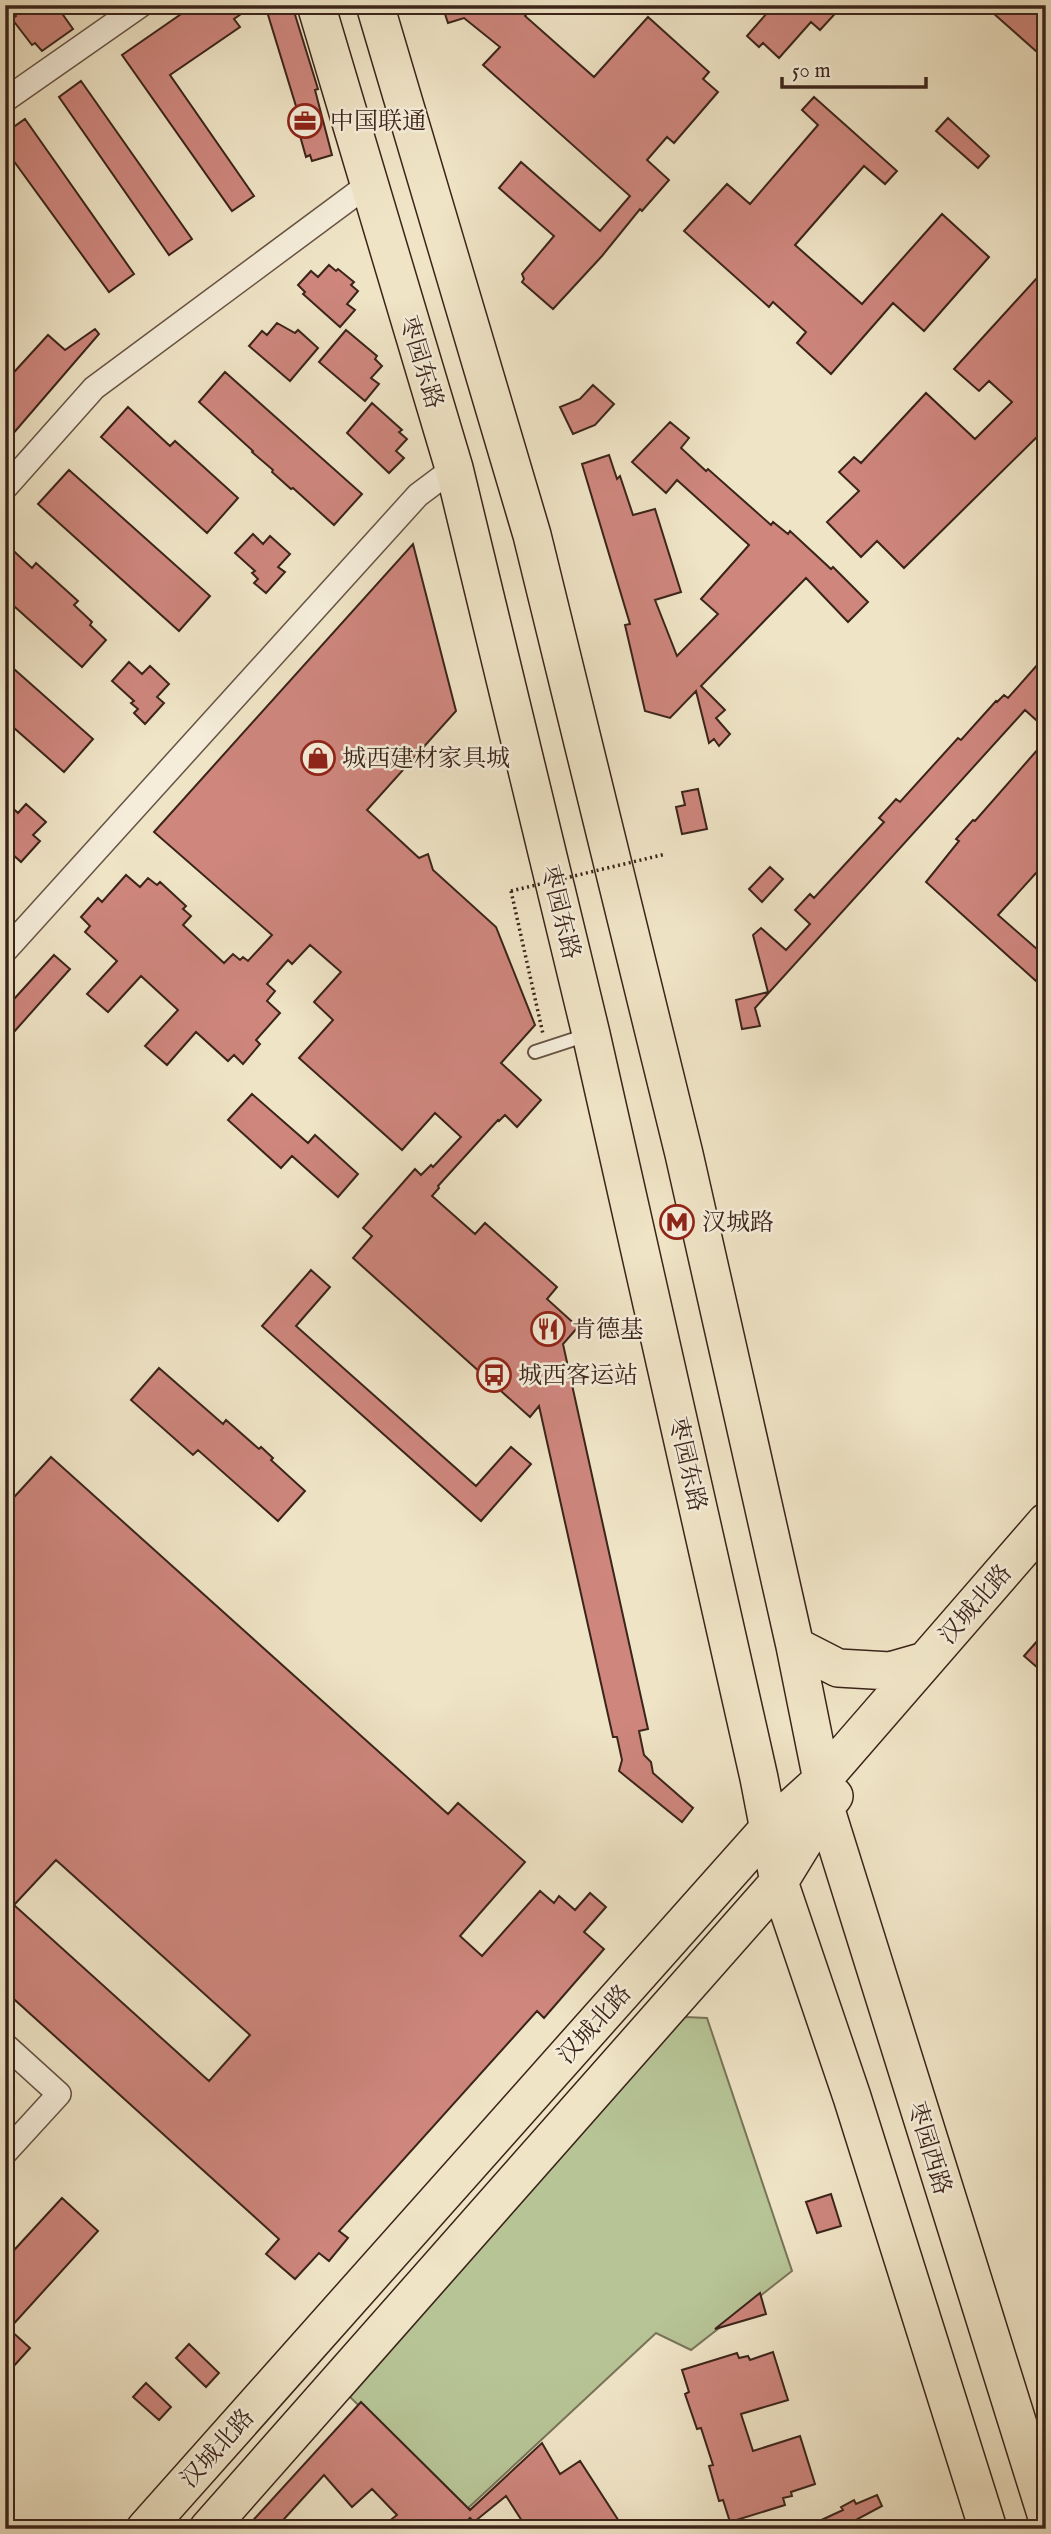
<svg xmlns="http://www.w3.org/2000/svg" width="1051" height="2534" font-family="'IM FELL English','Noto Serif SC',serif">
<style>
.green{fill:#b7c496;stroke:#797458;stroke-width:2}
.building{fill:#ce867d;stroke:#3b241a;stroke-width:2;fill-rule:evenodd}
.lines{fill:none;stroke-linecap:round;stroke-linejoin:round}
.lane-casing{stroke:#685445;stroke-width:16}
.street-casing{stroke:#685445;stroke-width:26}
.primary-casing{stroke:#3b241a;stroke-width:40}
.path{stroke:#3b241a;stroke-width:3.5;stroke-dasharray:2 3.5;stroke-linecap:butt}
.lane{stroke:#f5edda;stroke-width:12}
.street{stroke:#f5edda;stroke-width:23}
.primary{stroke:#efe4c6;stroke-width:37}
.path-bridge{stroke:#3b241a;stroke-width:3.5;stroke-dasharray:2 3.5;stroke-linecap:butt}
.labels{text-anchor:middle;stroke-width:5;stroke-linejoin:round;paint-order:stroke}
.poi-label{font-size:24px;fill:#3b241a;stroke:#f5edda;text-anchor:start}
.street-label{font-size:24px;fill:#3b241a;stroke:#f5edda}
</style>
<rect width="100%" height="100%" fill="#efe4c6"/>
<filter id="stains"><feTurbulence type="fractalNoise" baseFrequency=".00286" numOctaves="4"/><feColorMatrix values="0 0 0 0 .2 0 0 0 0 .09 0 0 0 0 .02 0 0 0 .5 -.17"/></filter>
<radialGradient id="worn" r=".72"><stop offset=".6" stop-color="#630" stop-opacity="0"/><stop offset="1" stop-color="#630" stop-opacity=".3"/></radialGradient>
<path class="green" d="M685,2017l22,1 85,253 -101,79 -35,-17 -190,177 -116,-113z"/>
<path class="building" d="M9,5h47l17,24 -31,22 -7,-8 -3,2 -20,-26 4,-3z
M179,5h75l-20,14 6,8 -70,48 84,121 -22,15 -110,-156 62,-43z
M265,5h27l26,84 -3,1 17,65 -20,6 -2,-6 -4,2 -11,-39 4,-2z
M442,5h92l-9,11 69,61 54,-60 61,55 -6,7 15,13 -44,51 -7,-6 -20,23 22,20 -27,31 -2,-2 -38,47 -49,53 -31,-27 2,-3 -2,-5 32,-38 -55,-48 22,-26 79,69 30,-35 -147,-131 17,-18 -36,-29 -16,5z
M774,5h69l-23,25 -9,-8 -32,36 -16,-15 -4,4 -12,-11z
M984,5h54l8,7v48z
M81,81l111,158 -23,16 -110,-158z
M814,97l83,74 -12,13 -21,-18 -69,79 67,59 80,-90 47,43 -65,74 -31,-28 -62,71 -34,-31 9,-11 -33,-30 -4,5 -85,-76 43,-47 23,20 68,-79 -16,-15z
M948,118l41,38 -11,12 -42,-37z
M25,119l109,155 -25,18 -104,-143v-16z
M329,265l7,6 2,-2 16,13 -3,3 7,6 -11,13 8,6 -15,17 -37,-33 2,-2 -7,-7 13,-14 7,6z
M1046,268v160l-142,140 -27,-27 -16,16 -34,-35 32,-31 -20,-19 15,-15 7,6 65,-70 49,46 37,-37 -23,-21 -10,10 -25,-22z
M277,323l18,10 3,-3 20,18 -28,33 -41,-35 13,-15 5,4z
M95,329l4,5 -94,109v-61l43,-47 17,15z
M346,330l31,26 -2,3 7,7 -11,12 8,6 -14,17 -46,-39z
M225,372l137,122 -28,31 -41,-37 -2,1 -19,-17 1,-2 -21,-18 1,-1 -54,-49z
M593,385l21,19 -19,21 -22,9 -13,-27 20,-8z
M372,403l30,27 -3,2 8,7 -11,12 8,7 -15,15 -42,-40z
M128,407l42,39 5,-5 63,57 -31,35 -106,-96z
M670,422l19,16 -8,10 25,23 2,-2 63,56 2,-3 15,12 2,-3 41,38 2,-2 35,35 -20,20 -42,-44 -105,108 24,24 -9,8 14,16 -11,12 -5,-7 -5,4 -13,-52 -26,27 -25,-7 -20,-86 5,-1 -48,-160 27,-9 8,24 3,-3 13,39 22,-6 26,83 -26,8 22,56 41,-42 -17,-15 48,-54 -72,-65 -11,13 -34,-31z
M69,470l141,126 -31,35 -141,-127z
M253,534l10,10 7,-8 20,18 -12,13 7,5 -19,21 -12,-10 4,-4 -6,-6 3,-2 -20,-18z
M5,543l27,25 4,-5 42,38 -4,4 18,17 -2,3 16,15 -24,27 -77,-69z
M413,544l43,167 -89,99 52,48 9,-4 5,16 63,57 39,98 -34,38 40,37 -24,27 -12,-12 -6,6 -1,-1 -60,66 1,2 -7,8 43,38 10,-11 72,64 -10,12 31,28 -15,17 85,385 -9,2 5,24 7,7 2,11 40,35 -11,14 -63,-51 3,-11 -5,-23h-4l-74,-331 -9,11 -177,-159 19,-22 -9,-8 52,-59 6,6 10,-10 2,2 28,-30 -26,-24 -33,37 -103,-92 34,-38 -19,-18 27,-30 -31,-27 -18,19 -4,-4 -21,24 8,7 -8,10 13,12 -24,27 4,4 -17,20 -9,-9 -6,6 -32,-29 -29,33 -22,-19 33,-36 -37,-34 -33,36 -21,-18 30,-33 -32,-29 5,-6 -9,-9 17,-19 4,4 24,-27 14,12 8,-9 9,7 3,-3 26,24 -3,3 8,7 -8,9 41,38 9,-9 7,6 3,-3 5,4 24,-26 -118,-103z
M1046,655v74l-21,-19 -270,298 5,18 -18,3 -6,-29 32,-8 -15,-57 8,-7 25,22 24,-26 -15,-14 15,-16 4,4 70,-76 -5,-4 17,-19 4,3 58,-64 3,2 35,-39 1,1 7,-7 4,3z
M5,661l88,78 -29,33 -59,-52z
M129,662l13,12 8,-8 19,18 -12,13 7,6 -19,21 -11,-11 4,-4 -7,-6 3,-2 -22,-20z
M1046,740v122l-48,53 48,42v13l-10,11 -110,-99 33,-41 -3,-2 17,-19 2,1z
M698,789l9,40 -25,5 -6,-27 9,-2 -3,-13z
M5,801l13,12 8,-9 20,18 -13,13 7,6 -19,21 -11,-10 3,-4 -8,-7z
M770,867l13,12 -21,23 -13,-13z
M54,955l16,14 -65,73v-33z
M252,1094l56,49 7,-8 43,39 -20,23 -46,-41 -11,12 -53,-48z
M311,1270l19,17 -34,39 180,160 35,-39 20,17 -50,57 -219,-195z
M159,1368l64,56 3,-4 33,29 2,-2 12,11 -2,2 34,31 -27,30 -80,-71 -5,5 -62,-55z
M51,1457l397,357 10,-11 67,59 -65,74 22,20 58,-65 14,12 5,-7 16,14 15,-17 16,14 -22,25 20,17 -60,69 -7,-7 -198,220 9,7 -19,23 -10,-8 -24,26 -29,-25 13,-15 -274,-248v-484zM56,1860l194,175 -41,46 -195,-176z
M1046,1631v44l-22,-19z
M831,2194l10,32 -24,7 -11,-31z
M62,2198l36,33 -89,98 21,19 -25,28v-116z
M760,2293l6,21 -51,15z
M189,2344l30,29 -13,14 -30,-29z
M773,2352l15,48 -47,14 12,37 47,-15 15,48 -24,8 1,4 -9,2 2,7 -55,17 -7,-22 -4,1 -10,-35 4,-1 -12,-37 -4,1 -12,-35 4,-2 -7,-22 55,-17 2,5 9,-2 2,4z
M146,2383l25,24 -12,13 -26,-23z
M361,2402l109,108 72,-67 18,31 20,-13 44,68h-93l-4,-6 -3,1 -18,-28 -32,26 -4,-4 -11,11h-80l18,-14 -25,-26 -20,18 -28,-32 -49,54h-30z
M877,2495l5,11 -43,23h-37l41,-19 -2,-3 13,-7 2,4z"/>
<g class="lines">
<g class="lane-casing">
<path id="lane" d="M535,1052l52,-17"/>
</g>
<g class="street-casing">
<path id="street" d="M5,100l136,-95
M5,488l89,-100 275,-204
M5,951l413,-456 36,-27
M5,2045l54,49 -54,59"/>
</g>
<g class="primary-casing">
<path id="primary" d="M316,5l138,463 137,566 168,744 20,104 73,215 136,432
M375,5l157,530 152,619 111,492 27,134 3,27 221,707
M795,1646l43,22 52,3 35,-10
M145,2529l624,-701 53,-48 224,-258
M208,2529l571,-647 46,-75 9,-11"/>
</g>
<path class="path" d="M511,891l32,143"/>
<use href="#lane" class="lane"/>
<use href="#street" class="street"/>
<use href="#primary" class="primary"/>
<path class="path-bridge" d="M511,891l155,-37"/>
</g>
<defs>
<g id="office-ring" transform="scale(1.75)"><circle r="9.5" fill="#f5edda" stroke="#8f2418" stroke-width="1.5"/><path d="M-6-3h4V-5.5h4V-3h4V5H-6ZM-1-4.5V-3h2v-1.5ZM-6 0V1H6V0Z" fill="#8f2418"/></g>
<g id="shop-ring" transform="scale(1.75)"><circle r="9.5" fill="#f5edda" stroke="#8f2418" stroke-width="1.5"/><path d="M-5-2.5h2.3a2.7 3.5 0 0 1 5.4 0H5L5.5 6h-11ZM-1.5-2.5h3a1.5 2.3 0 0 0-3 0Z" fill="#8f2418"/></g>
<g id="metro-ring" transform="scale(1.75)"><circle r="9.5" fill="#f5edda" stroke="#8f2418" stroke-width="1.5"/><path d="M-5.5 5V-5H-3L0 0L3-5H5.5V5H3V-.5L0 4L-3-.5V5Z" fill="#8f2418"/></g>
<g id="restaurant-ring" transform="scale(1.75)"><circle r="9.5" fill="#f5edda" stroke="#8f2418" stroke-width="1.5"/><path d="M-5-6h1v4h1v-4h1v4h1v-4h1v5L-1.5 .5V6h-2V.5L-5-1ZM5-6V6H3V1.5H1.5Q1.5-4 5-6Z" fill="#8f2418"/></g>
<g id="bus-ring" transform="scale(1.75)"><circle r="9.5" fill="#f5edda" stroke="#8f2418" stroke-width="1.5"/><path d="M-5-6H5V4H4V6H2V4H-2V6H-4V4H-5ZM-3.5-4V0h7V-4ZM-3.5 1.2v1.5H-2V1.2ZM2 1.2v1.5H3.5V1.2Z" fill="#8f2418"/></g>
</defs>
<g fill-rule="evenodd">
<use href="#office-ring" x="305" y="121"/>
<use href="#shop-ring" x="318" y="758"/>
<use href="#metro-ring" x="677" y="1222"/>
<use href="#restaurant-ring" x="548" y="1329"/>
<use href="#bus-ring" x="494" y="1375"/>
</g>
<g class="labels">
<g class="poi-label">
<text x="330" y="129">中国联通</text>
<text x="342" y="766">城西建材家具城</text>
<text x="702" y="1230">汉城路</text>
<text x="572" y="1337">肯德基</text>
<text x="518" y="1383">城西客运站</text>
</g>
<g class="street-label">
<text transform="translate(422 362) rotate(73)" y="8">枣园东路</text>
<text transform="translate(561 912) rotate(76)" y="8">枣园东路</text>
<text transform="translate(688 1464) rotate(77)" y="8">枣园东路</text>
<text transform="translate(975 1604) rotate(-49)" y="8">汉城北路</text>
<text transform="translate(594 2024) rotate(-48)" y="8">汉城北路</text>
<text transform="translate(930 2148) rotate(73)" y="8">枣园西路</text>
<text transform="translate(217 2448) rotate(-48)" y="8">汉城北路</text>
</g>
</g>
<rect width="1051" height="2534" fill="none" stroke="#efe4c6" stroke-width="28"/>
<rect x="7" y="7" width="1037" height="2520" fill="none" stroke="#3b241a" stroke-width="3.5"/>
<rect x="14" y="14" width="1023" height="2506" fill="none" stroke="#3b241a" stroke-width="2"/>
<path d="M782 77v10h144v-10" fill="none" stroke="#3b241a" stroke-width="3.5"/>
<text x="792" y="77" font-size="21" fill="#3b241a" stroke="#f5edda" stroke-width="5" paint-order="stroke">50 m</text>
<rect width="100%" height="100%" filter="url(#stains)"/>
<rect width="100%" height="100%" fill="url(#worn)"/>
</svg>
